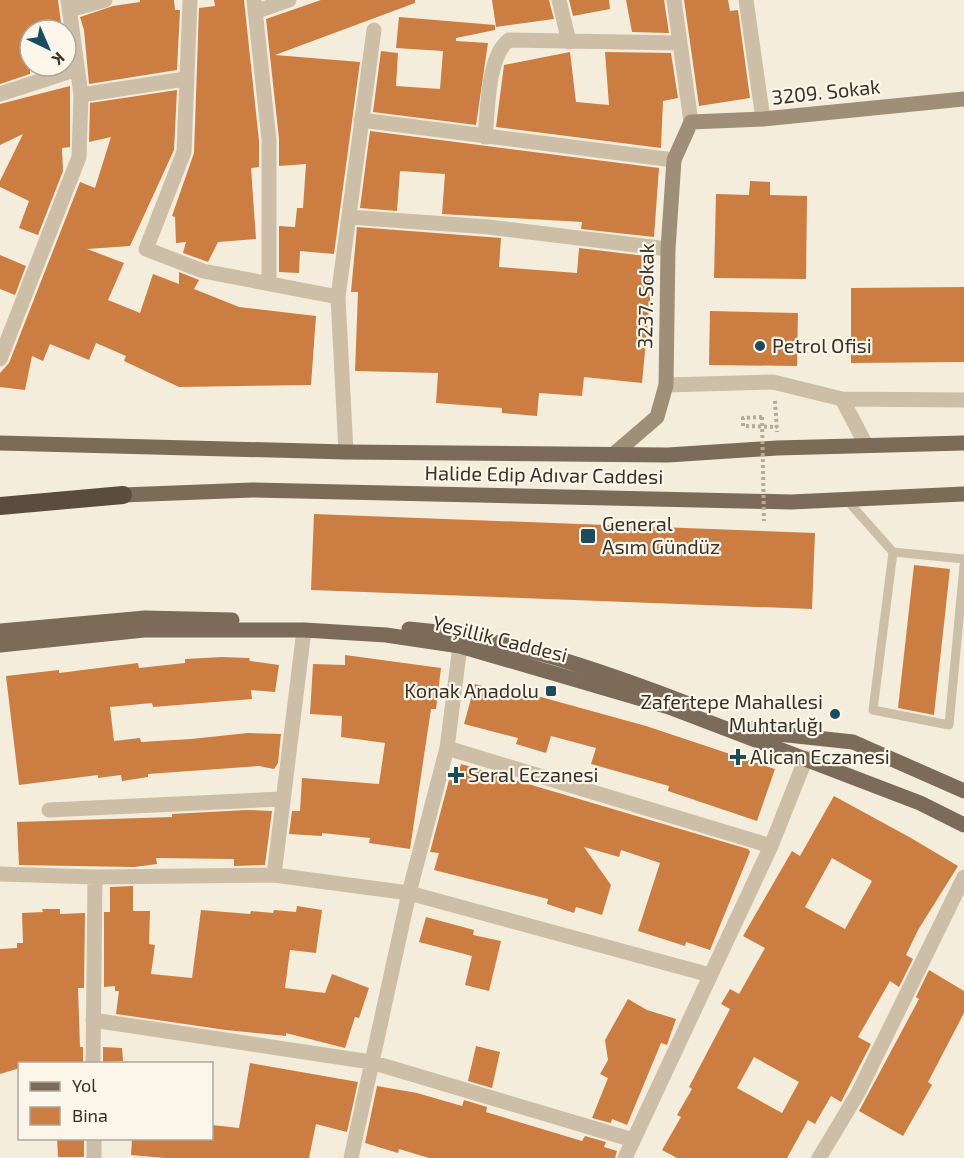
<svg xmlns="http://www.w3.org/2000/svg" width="964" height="1158" font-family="'Exo 2',sans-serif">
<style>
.building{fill:#cc7e42;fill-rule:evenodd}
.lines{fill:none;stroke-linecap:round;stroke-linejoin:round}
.path{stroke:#b9aa91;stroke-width:4;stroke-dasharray:3 3;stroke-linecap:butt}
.lane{stroke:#cdbfa7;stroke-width:9}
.street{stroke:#cdbfa7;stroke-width:15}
.secondary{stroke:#a08f78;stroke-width:15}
.primary{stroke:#7b6b58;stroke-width:15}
.highway{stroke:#5a4c3f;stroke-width:18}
.path-bridge{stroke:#b9aa91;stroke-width:4;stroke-dasharray:3 3;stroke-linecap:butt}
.poi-dot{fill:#1b4c5d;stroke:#fbf6e9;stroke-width:2}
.labels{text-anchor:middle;stroke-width:4.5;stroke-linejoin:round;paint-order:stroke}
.street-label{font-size:20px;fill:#393128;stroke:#fbf6e9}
.poi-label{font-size:20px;fill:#393128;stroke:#fbf6e9;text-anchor:start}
</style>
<rect width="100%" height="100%" fill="#f4eddc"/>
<path class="building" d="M0,0h58l4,30h-32v44l-30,10z
M140,0h34l1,10h5l-3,60 -88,14 -5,-54 -4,-13 33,-11 27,-4z
M214,0h30l15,141v26l-8,1 5,71 -38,3 -10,20 -25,-9 3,-11 -10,1 -1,-26 -3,-1 22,-63 5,-145 16,-2z
M321,0h94v3l-140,52 85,7 -26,192 -34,-3 -1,22 -20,-1v-46l16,1 2,-19h6l3,-44 -27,2v-27l-13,-120z
M492,0h57l5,19 -58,8z
M569,0h40l1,9 -37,7z
M626,0h38l5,33 -37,-1z
M684,0h44l2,11 8,-1 12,88 -51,8z
M399,17l96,8v5l-39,8v3l32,2 -12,82 -103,-13 8,-61 17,2 -2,33 44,3 3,-38 -47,-3z
M570,52l6,50 33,3 -4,-53 66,1 7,45 -15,3 -2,47 -165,-21 8,-62z
M70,86v61l-8,1 1,23 -25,64 -19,-7 10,-27 -29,-14v-6l23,-47 -23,11v-41z
M177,90l-3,60 -44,96 -43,3 37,14 -16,37 32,13 13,-39 26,10v-12l20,8 -5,9 45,18 77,9 -5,69 -132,2 -55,-26 2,-5 -30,-13 -7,17 -39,-16 -7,17 -11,-5 -7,34 -25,-3v-14l9,-10 71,-181 15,6 16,-51 -22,5 1,-39z
M370,131l289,37 -5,69 -73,-8 1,-7 -140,-8 3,-40 -45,-3 -3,40 -37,-3z
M750,181l20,1v13l37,1 -1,83 -92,-1 2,-84 33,1z
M357,227l144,11 -2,29 78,6 2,-25 75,9 -12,126 -58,-6 -2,19 -43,-3 -2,23 -35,-3v-5l-66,-5 2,-30 -83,-2 3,-79h-7z
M0,255l26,11 -11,29 -15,-6z
M964,287v75l-113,1v-75z
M710,311l88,2 -1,53 -88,-1z
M314,514l501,19 -3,76 -501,-19z
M914,565l36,4 -16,146 -36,-7z
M345,655l96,13 -5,41h-5l-21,140 -41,-6 1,-5 -48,-5v3l-33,-2 3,-23h8l2,-33 77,6 6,-41 -44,-6 1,-21 -32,-2 3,-50 32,1z
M222,657l27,1 1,3 29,4 -4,27 -24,-2 1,9 -99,8 -1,-4 -42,4 4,34 26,-3 1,4 50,-3 57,-6 33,1 -3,29 -4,6 -15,-3 -111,8v3l-26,4 -1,-6 -23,3v-3l-79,10 -13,-109 53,-6v3l79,-10 1,5 46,-5v-4z
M475,684l54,15 1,-5 116,32 129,43 -18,52 -89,-30 1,-5 -78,-22 5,-16 -45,-12 -5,17 -30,-9 2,-6 -54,-14z
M461,764l287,85 2,3 -40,98 -24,-8 -1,4 -47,-15 22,-68 -39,-13 -2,7 -35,-10 27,38 -9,30 -26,-8 -2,6 -27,-9 1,-5 -114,-29 5,-17 -9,-1 19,-72 7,1z
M834,796l77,42 47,28 -40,64 -12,25 7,4 -14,28 -9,-6 -32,56 13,7 -30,58 -10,-6 -16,28 -7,-4 -21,38h-110l-15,-8 19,-33 -4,-2 15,-26 -3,-2 41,-78 -9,-5 9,-15 9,5 26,-46 -22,-12 49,-85 8,5zM832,858l40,23 -27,48 -40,-22zM754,1057l45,25 -17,31 -45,-25z
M247,810l25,1 -7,54 -31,1v-7l-78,-1 1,6 -23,3 -115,-2 -2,-43 155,-5v-3z
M133,886v25h17l-1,33 6,1 -4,29 41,4 9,-68 49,4 1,-3 22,2 1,-3 22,2 1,-6 25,4 -6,43 -26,-3 -5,38 40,5 7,-19 37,14 -10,30 -4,-1 -10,31 -59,-15v3l-60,-6 -110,-16 3,-23h-4v-5l-11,1v-75h6v-25z
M42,909h18v5l25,-1 -1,75h-6l2,59h3v16l-63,1v4l-20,6v-125l17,-1v-5h6l-1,-30 21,-1z
M426,917l48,13 -1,5 28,6 -12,50 -24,-6 7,-29 -53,-14z
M929,970l35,21v22l-36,69 4,3 -29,51 -44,-25 60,-112 -3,-2z
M628,999l19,11 29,9 -9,26 -6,-2 -34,82 -15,-6 -1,4 -19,-5 16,-40 -8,-4 8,-14 -3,-20z
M476,1046l24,6 -8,36 -24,-7z
M103,1047l19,1 1,13 -20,1z
M250,1063l108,19 -11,50 -31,-8 -7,34h-144l-34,-3 1,-17h80v-13l27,3z
M377,1086l40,7 45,13 2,-6 23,7 -1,5 96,29 3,-5 21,6 -2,5 13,4 -2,7h-186l-30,-9 -1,4 -33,-10z
M57,1138h27v19h-26z"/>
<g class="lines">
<path class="path" d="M775,401l2,31
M762,417l-19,1v8l34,1"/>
<path class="lane" d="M845,498l48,54
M964,559l-71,-7 -20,158 76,15 15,-159"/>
<path class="street" d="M190,0l-6,152 -38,97 57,22 135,26 8,155
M254,0l15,140v143
M559,0l10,42
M674,0l17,122
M746,0l17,119
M69,10l36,-10
M255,12l34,-12
M0,94l77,-25
M81,95l104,-16
M361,120l313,40
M485,137c3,-26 2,-81 24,-97l170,3
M349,217l140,10 179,22
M338,297l36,-267
M0,359l79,-202 2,-62 -13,-95
M666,385l107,-3 69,17
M866,445l-24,-46 122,1
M447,748l324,98
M49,810l232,-11
M0,874l95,3 179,-2 135,18 301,82
M274,875l30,-245
M93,1020l278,42 262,78
M93,1064l2,-187
M94,1138v20
M351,1158l58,-265 38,-145 13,-102
M625,1158l146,-312 35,-88
M819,1158l39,-65 106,-216"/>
<path class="secondary" d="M614,454l43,-37 9,-32 2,-136 6,-89 17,-38 72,-3 201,-20"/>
<path class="primary" d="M0,443l346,9 322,3 109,-7 187,-5
M123,495l129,-5 539,12 173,-8
M409,629c96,8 188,40 277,74
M0,631l145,-13 87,2
M0,645l144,-15h160l82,5 74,11 209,61 251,96 44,22
M754,728l15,5 84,9 111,49"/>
<path class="highway" d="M0,506l123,-11"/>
<path class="path-bridge" d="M762,417l2,104"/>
</g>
<g class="poi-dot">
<circle cx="760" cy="346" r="6"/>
<rect x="580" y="528" width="16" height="16" rx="3"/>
<rect x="545" y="685" width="12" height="12" rx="3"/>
<circle cx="835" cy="714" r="6"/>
<path d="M735 748h6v6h6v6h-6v6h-6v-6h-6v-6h6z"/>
<path d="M453 766h6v6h6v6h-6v6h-6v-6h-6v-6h6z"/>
</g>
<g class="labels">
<g class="street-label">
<text transform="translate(826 92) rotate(-6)" y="7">3209. Sokak</text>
<text transform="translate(646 296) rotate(-89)" y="7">3237. Sokak</text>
<text transform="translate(544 475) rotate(1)" y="7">Halide Edip Adıvar Caddesi</text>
<text transform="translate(500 639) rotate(14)" y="7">Yeşillik Caddesi</text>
</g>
<g class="poi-label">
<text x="772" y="353">Petrol Ofisi</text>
<text x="602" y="531">General<tspan x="602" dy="23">Asım Gündüz</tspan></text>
<text x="539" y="698" text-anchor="end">Konak Anadolu</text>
<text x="823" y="709" text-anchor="end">Zafertepe Mahallesi<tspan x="823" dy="23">Muhtarlığı</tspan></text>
<text x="750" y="764">Alican Eczanesi</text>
<text x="468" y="782">Seral Eczanesi</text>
</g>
</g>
<rect x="18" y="1062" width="195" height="78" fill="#fbf6e9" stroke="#ada79c" stroke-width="1.5"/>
<rect x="30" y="1082" width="30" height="9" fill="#7b6b58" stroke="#ada79c" stroke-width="1.5"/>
<text x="72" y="1092" font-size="18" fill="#393128">Yol</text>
<rect x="30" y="1107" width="30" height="18" fill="#cc7e42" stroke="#ada79c" stroke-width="1.5"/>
<text x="72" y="1122" font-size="18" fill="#393128">Bina</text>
<g transform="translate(48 48) rotate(136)"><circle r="28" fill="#fbf6e9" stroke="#ada79c" stroke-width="1.5"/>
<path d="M0-4.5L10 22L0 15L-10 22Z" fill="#1b4c5d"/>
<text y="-9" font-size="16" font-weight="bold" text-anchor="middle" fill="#393128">K</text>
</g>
</svg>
